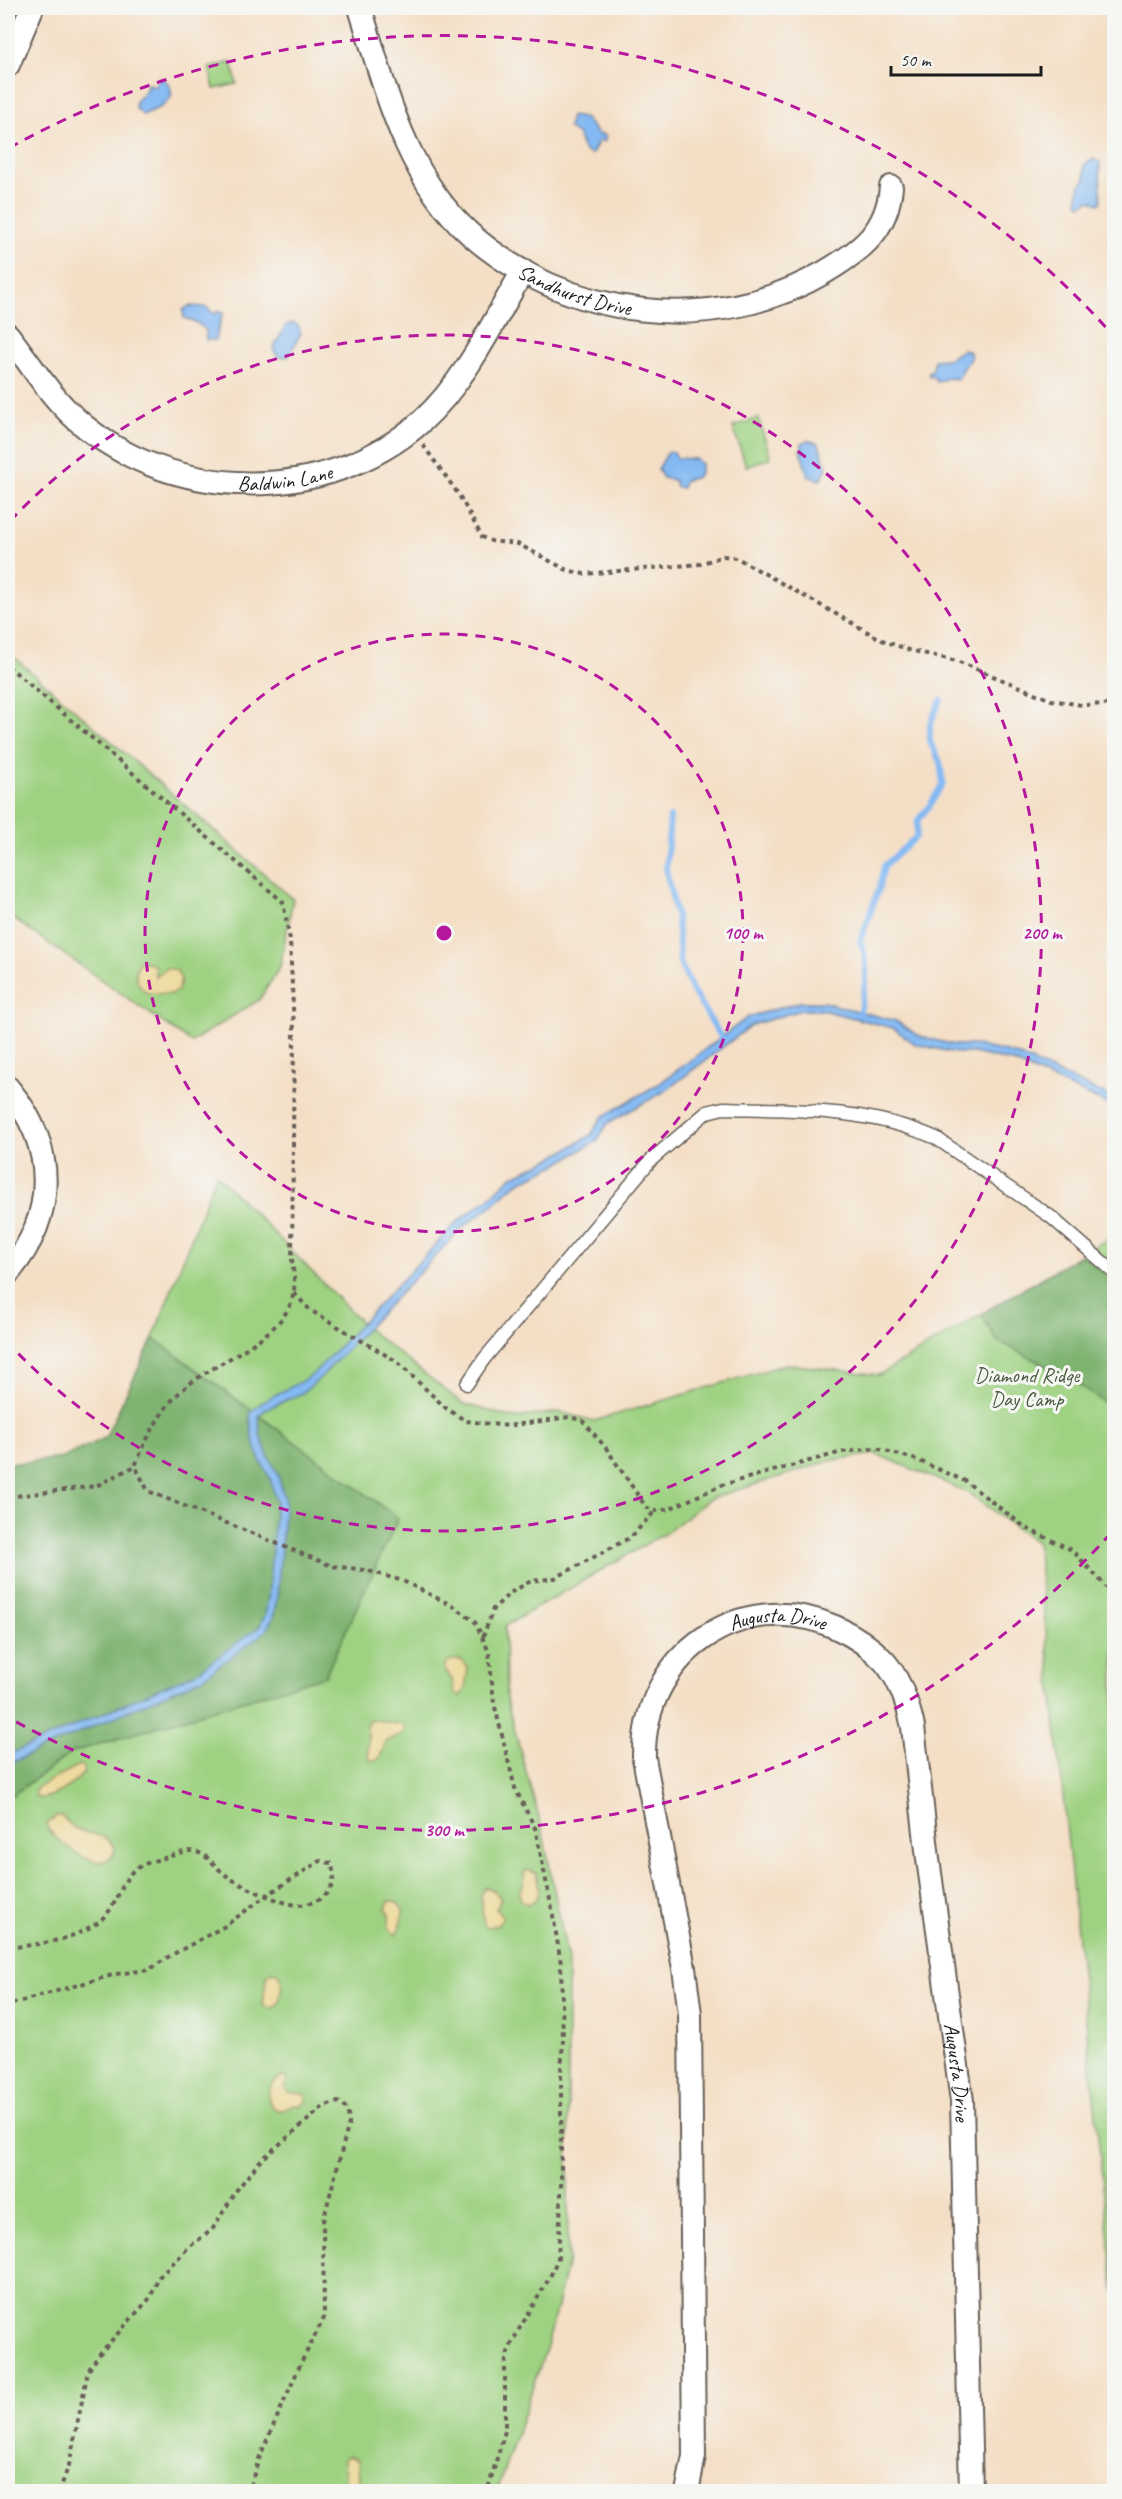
<svg xmlns="http://www.w3.org/2000/svg" width="1122" height="2499" font-family="Caveat,sans-serif">
<style>
.green{fill:#9ed181;stroke:#5d764e;stroke-width:1.5}
.forest{fill:#7eb36f;stroke:#4d6846;stroke-width:1.5}
.sand{fill:#eeda9e;stroke:#857b5d;stroke-width:1.5}
.water{fill:#84b9f3;stroke:#506a88;stroke-width:1.5}
.lines{fill:none;stroke-linecap:round;stroke-linejoin:round}
.stream{stroke:#84b9f3;stroke-width:6}
.lane-casing{stroke:#686058;stroke-width:15}
.street-casing{stroke:#686058;stroke-width:26}
.path{stroke:#686058;stroke-width:4;stroke-dasharray:4.5 4.5;stroke-linecap:butt}
.lane{stroke:#fff;stroke-width:12}
.street{stroke:#fff;stroke-width:22}
.ring{fill:none;stroke:#b5179e;stroke-width:3;stroke-dasharray:10 8}
.labels{text-anchor:middle;stroke-width:6;stroke-linejoin:round;paint-order:stroke}
.street-label{font-size:21px;fill:#1c1c1c;stroke:#f6f6f2}
.park-label{font-size:21px;fill:#4a5b3f;stroke:#f6f6f2}
.centre{fill:#b5179e;stroke:#f6f6f2;stroke-width:3}
.ring-label{font-size:18px;text-anchor:middle;font-weight:bold;fill:#b5179e;stroke:#f6f6f2;stroke-width:6;stroke-linejoin:round;paint-order:stroke}
</style>
<rect width="100%" height="100%" fill="#f6f6f2"/>
<filter id="ink" filterUnits="userSpaceOnUse"><feTurbulence type="fractalNoise" baseFrequency=".0167" numOctaves="2"/><feDisplacementMap in="SourceGraphic" scale="12" xChannelSelector="R" yChannelSelector="G"/><feConvolveMatrix kernelMatrix="1 2 1 2 8 2 1 2 1" color-interpolation-filters="sRGB"/></filter>
<filter id="wash" filterUnits="userSpaceOnUse"><feTurbulence type="fractalNoise" baseFrequency=".008" numOctaves="4" result="noise"/><feDisplacementMap in="SourceGraphic" scale="24" xChannelSelector="R" yChannelSelector="G"/><feGaussianBlur stdDeviation="1.35" result="paint"/><feColorMatrix in="noise" values="0 0 0 0 0 0 0 0 0 0 0 0 0 0 0 0 0 1.4 0 .05"/><feComposite in="paint" operator="in"/></filter>
<g filter="url(#wash)">
<rect width="100%" height="100%" fill="#f4dfc6"/>
<path class="green" d="M232,62l5,22 -23,5 -5,-21z
M758,418l13,40 -25,8 -13,-39z
M8,652l285,247 -13,68 -21,33 -68,42 -183,-127z
M216,1174l153,156 93,73 52,15 45,-6 35,9 193,-57 92,11 235,-140v1057l-77,-749 -70,-51 -91,-38 -43,6 -124,39 -40,32 -164,95 1,73 36,130 26,131v301l-20,82 -51,148h-489v-693l65,-46 252,-76 73,-158 -245,-180z"/>
<path class="forest" d="M1082,1255l32,27v128l-43,-31 -75,-39 -15,-26z
M153,1338l245,180 -73,158 -252,76 -65,46v-334l54,-6 43,-20z"/>
<path class="sand" d="M140,961l8,1 7,4v11l12,-9 9,2 5,9 -3,12 -8,3 -23,-1c-11,-9 -15,-20 -7,-32z
M452,1660h9l7,8 -3,21 -5,7 -5,-2 -3,-15 -8,-10 2,-6z
M369,1719l34,6 2,3 -2,5 -17,9 -7,17 -6,2 -4,-2c-3,-11 2,-21 -3,-32z
M79,1765l3,1 2,6c-8,11 -35,30 -48,25l-1,-6 3,-4z
M56,1816h5c5,4 10,10 15,13 14,7 33,3 39,21 -10,31 -57,-8 -68,-22l1,-5z
M529,1870l7,3c3,13 7,27 -9,31l-6,-3 -2,-8 5,-10v-11z
M487,1887l8,5 6,7 -5,10 7,7 -5,9 -11,2 -3,-2 -3,-28 2,-7z
M389,1901h6l8,8 -1,13 -6,13 -7,-6v-14l-3,-7z
M271,1971l6,1 5,10 -3,21 -8,6 -8,-4 3,-27z
M281,2077l6,1 -2,10 3,4 16,2 3,5 -5,7 -10,-1 -12,6 -8,-4c-7,-11 -2,-24 9,-30z
M349,2456l9,4 1,24 4,7h-17l-2,-32z"/>
<path class="water" d="M158,78c9,1 15,10 13,19l-8,9 -20,9 -8,-7 1,-7 10,-11 1,-6 8,2z
M571,116l13,2 15,17 5,-1 2,3 -2,5 -5,-2 -7,14c-9,0 -12,-11 -14,-19l-10,-7z
M1094,159l6,4 1,39 -2,2 -9,-4 -9,5 -3,-3 1,-16 6,-6 -1,-15z
M189,306l17,1 8,7 4,-3 5,2 -8,27h-9v-10l-9,-7 -13,-5 -1,-8z
M293,323l5,2 3,8 -13,24h-10l-5,-8 13,-24z
M963,349l7,3 1,7 -9,10 -4,10 -10,-1 -11,4 -3,-5 -5,-1v-5l4,-1 1,-10 14,-1z
M808,440l11,4 8,25 -7,11 -12,-4 -8,-26 2,-1v-6z
M668,452h6l3,6 19,1 5,5 -1,9 -5,5 -10,2 -3,8 -6,-1 -2,-7 -11,-2 -5,-9z
M800,1002h23l73,19 23,15 36,9h19l41,9 99,44v9l-101,-45 -40,-9h-18l-40,-9 -22,-16 -71,-18h-21l-49,15 -87,66 -57,32 -11,18 -39,23 -42,20 -22,20 -31,23 -145,153 -16,13 -36,16 -7,7 1,18 8,22 10,19 7,25 -8,99 -4,19 -8,14 -64,47 -193,85v-9l189,-83 62,-45 6,-12 3,-17 8,-97 -6,-23 -10,-18 -8,-24 -2,-23c18,-19 43,-24 63,-39l145,-153 31,-23 22,-21 43,-20 37,-22 11,-18 58,-34 88,-66z"/>
<g class="lines">
<path class="stream" d="M670,817l-4,53 11,49 3,44 13,29 30,48
M859,1015c5,-25 13,-49 1,-73l19,-54 5,-22 32,-29 2,-17 12,-15 13,-22 -3,-21 -10,-20v-18l11,-24"/>
</g>
</g>
<g filter="url(#ink)">
<g class="lines">
<g class="lane-casing">
<path id="lane" d="M467,1384l17,-25 167,-199 56,-48 16,-4c73,2 144,0 213,30l115,79 63,55"/>
</g>
<g class="street-casing">
<g id="street">
<path id="s1" d="M360,8c25,79 45,168 110,226 96,85 243,104 355,38 37,-22 62,-41 66,-85"/>
<path d="M8,65l24,-57"/>
<path id="s2" d="M8,335c22,28 41,60 68,84 94,84 251,87 346,2 44,-40 71,-99 101,-150"/>
<path d="M8,1088c49,59 49,127 0,185"/>
<path id="s3" d="M687,2492l7,-36 -4,-442 -6,-46 -40,-210c-2,-102 96,-173 191,-131 18,8 35,19 49,34 15,17 24,43 29,66l15,132 34,242 9,391"/>
</g>
</g>
<path class="path" d="M423,445l36,50 23,42 9,4 27,3 49,26 17,4 116,-10 23,-8 14,2 145,82 27,10 48,11 94,39 31,5 32,-1
M8,666l275,236 7,38 4,90 -2,229c1,11 4,26 1,37 -9,41 -74,64 -106,90 -25,19 -40,52 -52,80l13,25 184,75 33,4 38,11 52,26 20,15 14,30 5,51 21,85 20,40 17,81 9,55 2,76 -2,33v127l-3,58 -8,19 -32,54 -10,21 -3,14v65l-18,61
M294,1293l16,17 86,51 51,48 19,12 42,5 61,-9 13,3 24,28 40,59 9,4 14,-2 53,-24 120,-33 34,-4 41,12 48,21 61,47 46,22 38,41 4,11
M8,1497l88,-11 39,-20
M483,1637l10,-28 17,-16 21,-12 24,-3 76,-41 24,-26
M8,1948c30,-4 60,-6 87,-24 22,-14 22,-34 36,-51 9,-9 22,-12 33,-15 8,-2 18,-7 26,-7 17,0 25,17 37,25 13,10 55,28 71,29 10,0 23,-5 29,-12 8,-9 8,-19 4,-30l-11,-2 -53,34 -42,31 -57,31 -19,13 -33,4 -108,31
M59,2492l10,-27 19,-94 13,-19 49,-54 9,-21 31,-31 22,-16 24,-39 24,-30 63,-54 15,-5c10,5 10,10 11,21l-26,98 1,97 -23,45 -41,93 -12,36"/>
<use href="#lane" class="lane"/>
<use href="#street" class="street"/>
</g>
</g>
<g class="ring">
<circle cx="444" cy="933" r="299"/>
<path d="M10 521A598 598 0 1 1 10 1345"/>
<path d="M1111 1533A897 897 0 0 1 9 1718M9 148A897 897 0 0 1 1111 333"/>
</g>
<g class="labels">
<g class="street-label">
<text dy="7" stroke="none"><textPath href="#s1" startOffset="375">Sandhurst Drive</textPath></text>
<text dy="7" stroke="none"><textPath href="#s2" startOffset="333">Baldwin Lane</textPath></text>
<text dy="7" stroke="none"><textPath href="#s3" startOffset="957">Augusta Drive</textPath></text>
<text dy="7" stroke="none"><textPath href="#s3" startOffset="1497">Augusta Drive</textPath></text>
</g>
<g class="park-label">
<text x="1027" y="1382">Diamond Ridge<tspan x="1027" dy="24">Day Camp</tspan></text>
</g>
</g>
<circle cx="444" cy="933" r="9" class="centre"/>
<g class="ring-label">
<text x="743" y="939">100 m</text>
<text x="1042" y="939">200 m</text>
<text x="444" y="1836">300 m</text>
</g>
<rect width="1122" height="2499" fill="none" stroke="#f6f6f2" stroke-width="30"/>
<path d="M891 66v9h150v-9" fill="none" stroke="#1c1c1c" stroke-width="3"/>
<text x="900" y="66" font-size="18" fill="#1c1c1c" stroke="#f6f6f2" stroke-width="4.5" paint-order="stroke">50 m</text>
</svg>
